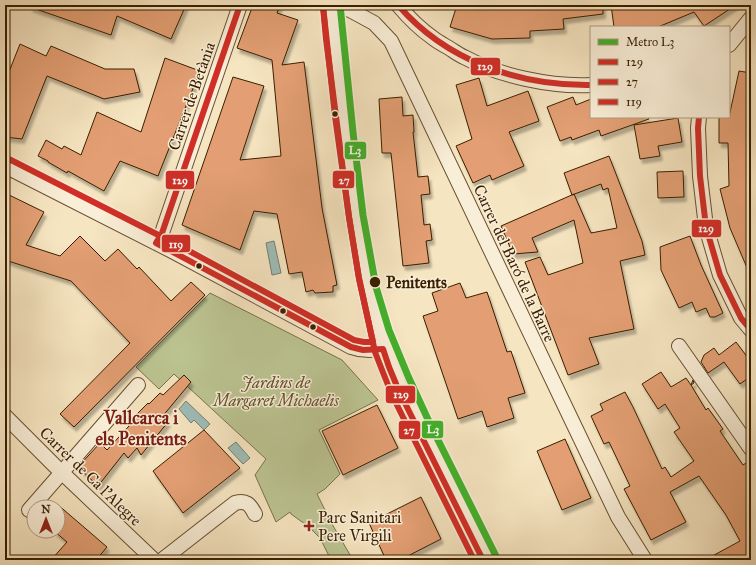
<svg xmlns="http://www.w3.org/2000/svg" width="756" height="565" font-family="'IM FELL Great Primer',serif">
<style>
.green{fill:#bcc593;stroke:#7a724a}
.water{fill:#9ebeb9;stroke:#767e6f}
.building{fill:#e39f73;stroke:#391f00;filter:url(#shadow)}
.lines{fill:none;stroke-linecap:round;stroke-linejoin:round}
.street-casing{stroke:#685030;stroke-width:16}
.secondary-casing{stroke:#391f00;stroke-width:21}
.street{stroke:#f9eed7;stroke-width:14}
.secondary{stroke:#f9eed7;stroke-width:19}
.bus-1-casing{stroke:#f9eed7;stroke-width:9}
.bus-2-casing{stroke:#f9eed7;stroke-width:9}
.bus-3-casing{stroke:#f9eed7;stroke-width:9}
.bus-1{stroke:#d02e26;stroke-width:6}
.bus-2{stroke:#d02e26;stroke-width:6}
.bus-3{stroke:#d02e26;stroke-width:6}
.metro-1-casing{stroke:#f9eed7;stroke-width:10}
.metro-1{stroke:#43b02a;stroke-width:7}
.bus-dot{fill:#391f00;stroke:#f9eed7;stroke-width:1.5}
.poi-dot{fill:#8f2418;stroke:#f9eed7;stroke-width:1.5}
.labels{text-anchor:middle;stroke-width:3;stroke-linejoin:round;paint-order:stroke}
.street-label{font-size:16px;fill:#391f00;stroke:#f9eed7}
.stop-label{font-size:16px;font-weight:bold;fill:#391f00;stroke:#f9eed7;text-anchor:start}
.park-label{font-size:16px;font-style:italic;fill:#60512c;stroke:#f9eed7}
.poi-label{font-size:16px;fill:#391f00;stroke:#f9eed7;text-anchor:start}
.quarter-label{font-size:18px;font-weight:bold;fill:#7a1f14;stroke:#f9eed7}
.line-badge{stroke:#f9eed7;stroke-width:1.5}
.badge-label{font-size:11px;text-anchor:middle;font-weight:bold;fill:#fff}
</style>
<defs>
<filter id="shadow"><feDropShadow dx="2.5" dy="4.5" stdDeviation="1" flood-color="#0004"/></filter>
</defs>
<rect width="100%" height="100%" fill="#f6e5c1"/>
<filter id="stains"><feTurbulence type="fractalNoise" baseFrequency=".005" numOctaves="4"/><feColorMatrix values="0 0 0 0 .2 0 0 0 0 .09 0 0 0 0 .02 0 0 0 .5 -.17"/></filter>
<radialGradient id="worn" r=".72"><stop offset=".6" stop-color="#630" stop-opacity="0"/><stop offset="1" stop-color="#630" stop-opacity=".3"/></radialGradient>
<path class="green" d="M210,293l132,67 36,40 -59,30 21,44 -15,15 -8,5 15,30 21,36h-22l-11,-22 -11,-11 -18,-13 -1,-2 -14,10 -21,-47 11,-16 -92,-85 -15,15 -23,-22z"/>
<path class="water" d="M274,241l7,32 -9,2 -6,-32z
M186,401l24,23 -6,6 -10,-10 -3,3 -12,-14z
M236,442l14,16 -7,6 -15,-16z"/>
<path class="building" d="M31,5h155l-15,34 -54,-23 -6,19 -81,-28z
M253,5h27l-3,8 21,7 -16,45 22,-3 18,146 15,77 -4,1v6l-18,1 -2,-3 -7,2 -4,-20 -13,2 -12,-60 -23,-3 -14,39 -58,-25 51,-148 31,9 -24,74 41,-4 -9,-96 -35,-12z
M457,5h146v9l-40,5 1,10 -34,2v7l-38,1 -42,-12z
M611,5h125l-32,21 -10,-14 -36,15h-44z
M20,44l26,12 5,-10 54,23h29l6,23 -36,7 -57,-23 -25,63 -17,-2v-55z
M165,58l35,13 -42,105 -38,-15 -16,30 -36,-20 -1,2 -19,-11v-1l-10,-5 8,-16 16,9 2,-3 17,9 16,-43 44,20z
M739,71l12,2v204l-21,-49 -10,-39 9,-3 -1,-43h-9v-26h10z
M479,78l8,28 41,-15 11,30 -30,11 15,34 -32,14 -2,-5 -17,8 -17,-37 16,-7 -16,-54z
M402,97l1,19 10,-1 1,17h-1l5,45 10,-1 2,18 -9,1 3,30 6,-1 2,16 -6,1 3,22 -26,3 -12,-113h-9l-3,-54z
M573,97l3,8 15,-6v18h57l1,2 -48,17 -2,-6 -27,10 -1,-3 -11,4 -13,-34z
M678,118l4,24 -24,4 2,10 -20,3 -6,-34z
M609,156l33,85 3,14 -25,6 14,68 -45,9 10,26 -31,11 -43,-113 15,-5 8,18 35,-12 -9,-43 -42,18 6,14 -25,2 -12,-28 73,-32 17,39 26,-5 -9,-40 -5,2 -2,-6 -29,11 -8,-22z
M683,171l1,26 -26,1 -1,-26z
M5,193l39,19 -18,33 34,11 20,-20 25,25 13,-12 19,20 2,-2 32,34 20,-19 14,13 -131,132 -14,-13 70,-71 -59,-62 -66,-21z
M690,236l11,29 22,48 -8,4h-5l-4,-9 -10,4 -4,-10 -13,6 -18,-38 -1,-23z
M460,283l6,15 21,-6 20,60 4,-1 14,42 -17,5 6,20 -27,9 -5,-16 -24,8 -35,-103 15,-5 -6,-18z
M736,342l15,20v14l-11,8 -16,-22 -16,11 -7,-11 3,-7 10,-7 5,7z
M661,372l10,15 15,-9 5,7 2,-5 1,3 -3,2 15,25 2,-2 15,21 -3,2 23,34 8,-5v100h-46l35,-19 -14,-26 -27,-39 -29,16 16,30 -35,18 -27,-51 6,-3 -21,-44 -5,2 -13,-28 12,-6 -3,-6 25,-12 8,15 29,62 3,-2 6,10 23,-16 -20,-29 6,-4 -15,-24 -7,5 -16,-25z
M184,375l7,7 -29,35 6,5 -27,33 -4,-7 -9,10 -4,-5 -26,33 -20,-19 22,-24 7,7 22,-24 -2,-2 21,-21 1,1 11,-11 3,2z
M377,405l21,43 -55,27 -21,-44z
M204,430l36,38 -57,45 -30,-42z
M565,439l26,59 -29,12 -25,-59z
M421,497l20,42 -41,21h-14l-17,-37z
M57,504l50,43 -11,13h-45l16,-18 -13,-11h4v-24h-3z"/>
<g class="lines">
<g class="street-casing">
<path id="street" d="M332,5l18,5 24,13 17,18 171,359 56,117 27,43
M398,5c10,12 22,24 35,33 5,4 11,7 16,10 5,3 10,7 15,9 35,19 87,30 127,28
M729,45l22,-27
M699,117l-1,11 2,48 6,51 14,48 21,43 10,12
M5,166l169,86 177,95c11,4 21,3 32,2
M156,243l6,-10 78,-228
M679,346l72,103
M5,416l50,50 99,94
M29,510l109,-125
M162,560l73,-57c11,-3 15,1 20,11"/>
</g>
<g class="secondary-casing">
<path id="secondary" d="M331,5l3,33 9,77 14,101 10,61 16,72 6,18 10,24 84,169"/>
</g>
<use href="#street" class="street"/>
<use href="#secondary" class="secondary"/>
<g class="bus-1-casing">
<path id="bus-1" d="M240,5l-78,228 -6,10 195,104 12,3 20,-1 6,18 10,24 84,169
M398,5c48,56 121,81 193,80
M699,117l-1,11 2,48 6,51 14,48 21,43 10,12"/>
</g>
<g class="bus-2-casing">
<path id="bus-2" d="M323,6l12,110 14,101 10,61 16,74 7,18 10,25 82,165"/>
</g>
<g class="bus-3-casing">
<path id="bus-3" d="M9,159l169,86 176,95 10,2h9l-14,-63 -10,-62 -23,-178 -3,-33"/>
</g>
<use href="#bus-1" class="bus-1"/>
<use href="#bus-2" class="bus-2"/>
<use href="#bus-3" class="bus-3"/>
<g class="metro-1-casing">
<path id="metro-1" d="M340,5l13,127 10,83 13,72 13,43 19,46 23,50 67,134"/>
</g>
<use href="#metro-1" class="metro-1"/>
</g>
<g class="bus-dot">
<circle cx="335" cy="114" r="3.5"/>
<circle cx="199" cy="266" r="3.5"/>
<circle cx="375" cy="282" r="6"/>
<circle cx="283" cy="311" r="3.5"/>
<circle cx="313" cy="327" r="3.5"/>
</g>
<path class="poi-dot" d="M307 520h4v4h4v4h-4v4h-4v-4h-4v-4h4z"/>
<g class="labels">
<g class="street-label">
<text transform="translate(191 96) rotate(-71)" y="6">Carrer de Betània</text>
<text transform="translate(515 263) rotate(65)" y="6">Carrer del Baró de la Barre</text>
<text transform="translate(91 476) rotate(44)" y="6">Carrer de Ca l'Alegre</text>
</g>
<g class="stop-label">
<text x="386" y="288">Penitents</text>
</g>
<g class="park-label">
<text x="276" y="388">Jardins de<tspan x="276" dy="18">Margaret Michaelis</tspan></text>
</g>
<g class="poi-label">
<text x="318" y="523">Parc Sanitari<tspan x="318" dy="18">Pere Virgili</tspan></text>
</g>
<g class="quarter-label">
<text x="141" y="424">Vallcarca i<tspan x="141" dy="21">els Penitents</tspan></text>
</g>
</g>
<g class="line-badge">
<rect x="470" y="57" width="31" height="19" rx="4" fill="#d02e26"/>
<rect x="344" y="141" width="23" height="19" rx="4" fill="#43b02a"/>
<rect x="332" y="170" width="23" height="19" rx="4" fill="#d02e26"/>
<rect x="165" y="170" width="30" height="20" rx="4" fill="#d02e26"/>
<rect x="691" y="219" width="31" height="19" rx="4" fill="#d02e26"/>
<rect x="161" y="234" width="30" height="19" rx="4" fill="#d02e26"/>
<rect x="385" y="385" width="31" height="19" rx="4" fill="#d02e26"/>
<rect x="421" y="420" width="23" height="19" rx="4" fill="#43b02a"/>
<rect x="398" y="420" width="23" height="20" rx="4" fill="#d02e26"/>
</g>
<g class="badge-label">
<text x="485" y="70">129</text>
<text x="355" y="154">L3</text>
<text x="344" y="184">27</text>
<text x="180" y="184">129</text>
<text x="706" y="232">129</text>
<text x="176" y="248">119</text>
<text x="401" y="398">129</text>
<text x="433" y="433">L3</text>
<text x="409" y="434">27</text>
</g>
<rect width="756" height="565" fill="none" stroke="#f6e5c1" stroke-width="20"/>
<rect x="6" y="6" width="744" height="553" fill="none" stroke="#391f00" stroke-width="2"/>
<rect x="10" y="10" width="736" height="545" fill="none" stroke="#391f00"/>
<rect x="590" y="26" width="140" height="92" fill="#f9eed7" stroke="#ac9b81"/>
<rect x="598" y="39" width="20" height="6" fill="#43b02a" stroke="#ac9b81"/>
<text x="626" y="46" font-size="12" fill="#391f00">Metro L3</text>
<rect x="598" y="59" width="20" height="6" fill="#d02e26" stroke="#ac9b81"/>
<text x="626" y="66" font-size="12" fill="#391f00">129</text>
<rect x="598" y="79" width="20" height="6" fill="#d02e26" stroke="#ac9b81"/>
<text x="626" y="86" font-size="12" fill="#391f00">27</text>
<rect x="598" y="99" width="20" height="6" fill="#d02e26" stroke="#ac9b81"/>
<text x="626" y="106" font-size="12" fill="#391f00">119</text>
<g transform="translate(46 519)"><circle r="19" fill="#f9eed7" stroke="#ac9b81"/>
<path d="M0-3L7 15L0 10L-7 15Z" fill="#8f2418"/>
<text y="-6" font-size="11" font-weight="bold" text-anchor="middle" fill="#391f00">N</text>
</g>
<rect width="100%" height="100%" filter="url(#stains)"/>
<rect width="100%" height="100%" fill="url(#worn)"/>
</svg>
